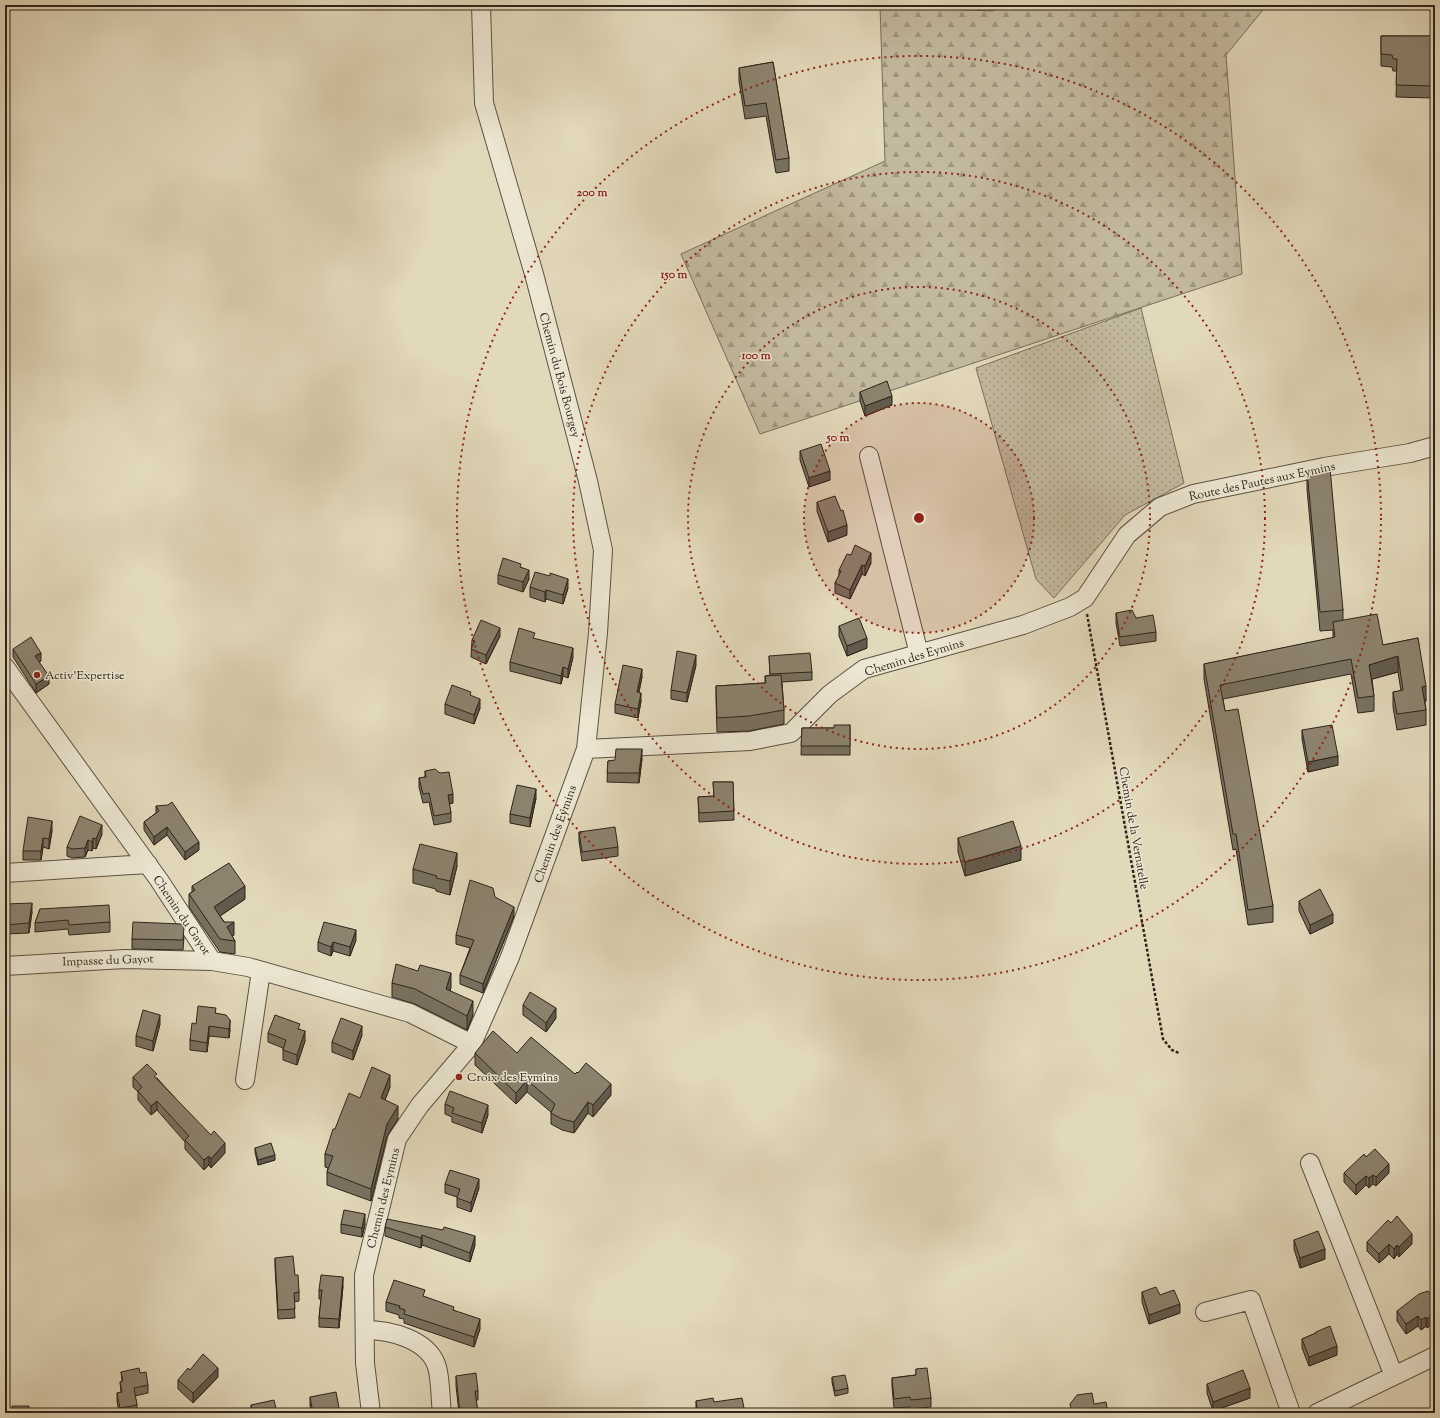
<svg xmlns="http://www.w3.org/2000/svg" width="1440" height="1418" font-family="'Sorts Mill Goudy',serif">
<style>
.grass{fill:url(#grass-dots);stroke:#786e5d}
.forest{fill:url(#forest-firs);stroke:#786e5d}
.lines{fill:none;stroke-linecap:round;stroke-linejoin:round}
.minor-casing{stroke:#5b5143;stroke-width:20}
.path{stroke:#2e241b;stroke-width:2.5;stroke-dasharray:3 2;stroke-linecap:butt}
.minor{stroke:#ece6d2;stroke-width:18}
.wall{fill:#78705f;stroke:#2e241b}
.shaded-wall{fill:#625b4d;stroke:#2e241b}
.building{fill:#8c826e;stroke:#2e241b}
.ring{fill:none;stroke:#8f2418;stroke-width:2;stroke-dasharray:2 4}
.poi-dot{fill:#8f2418;stroke:#ece6d2;stroke-width:1.5}
.labels{text-anchor:middle;stroke-width:3;stroke-linejoin:round;paint-order:stroke}
.street-label{font-size:12px;fill:#2e241b;stroke:#ece6d2}
.poi-label{font-size:12px;fill:#2e241b;stroke:#ece6d2;text-anchor:start}
.centre{fill:#8f2418;stroke:#ece6d2;stroke-width:2}
.ring-label{font-size:12px;text-anchor:middle;font-weight:bold;fill:#8f2418;stroke:#ece6d2;stroke-width:3;stroke-linejoin:round;paint-order:stroke}
</style>
<defs>
<pattern id="grass-dots" width="8" height="8" patternUnits="userSpaceOnUse"><rect width="8" height="8" fill="#c3b99f"/><path d="M2 2h.1M6 6h.1" fill="none" stroke="#9f9681" stroke-width="1.8" stroke-linecap="round"/></pattern>
<pattern id="forest-firs" width="22" height="20" patternUnits="userSpaceOnUse"><rect width="22" height="20" fill="#c3b99f"/><path d="M5 1l3.5 6h-7zM16 11l3.5 6h-7z" fill="#9f9681"/></pattern>
</defs>
<rect width="100%" height="100%" fill="#e2d8ba"/>
<filter id="stains"><feTurbulence type="fractalNoise" baseFrequency=".005" numOctaves="4"/><feColorMatrix values="0 0 0 0 .2 0 0 0 0 .09 0 0 0 0 .02 0 0 0 .5 -.17"/></filter>
<radialGradient id="worn" r=".72"><stop offset=".6" stop-color="#630" stop-opacity="0"/><stop offset="1" stop-color="#630" stop-opacity=".3"/></radialGradient>
<path class="grass" d="M1141,308l43,175 -59,32 -71,83 -18,-19 -60,-211z"/>
<path class="forest" d="M993,5h274l-41,50 16,219 -482,160 -79,-180 204,-93 -5,-155 113,5z"/>
<g class="lines">
<g class="minor-casing">
<path id="minor" d="M869,456l50,198
M5,667l154,213 53,81
M586,749l164,-8 41,-8 39,-39 34,-25 159,-44 47,-18 15,-9 42,-63 33,-28 33,-13 131,-27 86,-14 25,-7
M5,873l143,-9
M5,966l120,-7 87,2 36,6 162,46 62,31
M245,1080l16,-109
M1310,1163l84,213
M1205,1312l46,-12 40,113
M365,1330c25,0 61,9 71,34 5,13 4,35 6,49
M371,1413l-6,-50 -1,-88 33,-136 23,-34 52,-61 38,-87 76,-208 12,-116 5,-83 -15,-69 -54,-207 -50,-171 -3,-98
M1317,1413l118,-57"/>
</g>
<path class="path" d="M1087,614l76,425 9,11 7,3"/>
<use href="#minor" class="minor"/>
</g>
<path class="wall" d="M1381,36h54v49h-1l-1,13 -37,-1 1,-26h-4l-1,-4 -11,-1z
M773,62l16,96v13l-13,2 -10,-57 -21,3 -6,-38v-13z
M860,392l32,13 -27,11 -5,-15z
M800,451l30,29 -21,7 -9,-27z
M1307,470l36,140v11l40,24 35,-7 8,63 -1,1 1,8v15l-29,5 -4,-23v-15l8,-1 -3,-19 -26,7 2,17v15l-16,2 -7,-39 -128,25 2,12 48,195v16l-25,3 -12,-76 -3,1 -29,-171v-15l129,-26v-8l-13,1 -13,-142z
M817,502l30,33 -19,7 -11,-31z
M871,563l-6,13 -3,-2 -12,25 -15,-6v-10l4,-7v-6z
M521,567l8,12 -6,13 -25,-8v-9z
M530,587l38,1 -5,16 -17,-5 -1,3 -15,-5z
M1116,613l20,5 20,14v9l-36,5 -4,-23z
M839,626l28,22 -20,8 -8,-20z
M500,636l-14,28 -15,-7 1,-17z
M535,639l38,18 -5,21 -5,-2 -2,8 -51,-13v-9z
M13,649l28,12 -2,1 10,22 -13,9 -23,-36z
M769,656l43,16v8l-30,2 2,28v14l-35,7 -32,1 -1,-32v-14l49,-3v-7l5,-1z
M696,665l-9,37 -16,-3v-9z
M642,677l-3,15 2,9 -3,17 -23,-5v-9z
M471,696l9,12 -6,16 -29,-10v-10z
M850,725v30h-49l1,-27h32z
M1302,730l36,35 -30,7 -6,-33z
M642,759l-3,24 -32,-1 1,-21z
M425,771l28,32 -4,1 2,9v9l-17,3 -5,-23 -6,1 -4,-16v-9l6,-1z
M713,782h20l1,38 -35,2 -1,-25 16,-1z
M536,798l-6,29 -20,-4v-9z
M156,806l43,44 -14,10 -18,-25 -13,10 -10,-15v-8l12,-9z
M52,831l-3,18 -6,-2 -2,13h-18v-9z
M579,832l39,15v9l-36,5 -3,-20z
M102,834l-6,15 -3,-1 -1,3 -4,-1 -3,7 -13,1 -5,-2v-9z
M958,838l63,22 -56,16 -7,-24z
M457,866l-7,29 -14,-4v-2l-23,-6v-14z
M192,886l53,13 -25,17 14,19 -2,1 3,5v13l-15,-2 -31,-45v-13l3,-2z
M1299,901l34,22 -23,11 -11,-23z
M5,904l27,8 -3,21 -24,1z
M40,909l70,13v10l-41,3 -1,-6 -33,3v-9z
M514,916l-31,77 -23,-9v-9l10,-27 -14,-4v-9z
M184,937l-1,13 -51,-1v-10z
M356,940l-6,16 -17,-5 -2,5 -13,-5v-9z
M392,983l59,4 -1,3 23,25 -6,15 -52,-26 -23,-7z
M523,1005l33,13 -10,14 -23,-17z
M216,1013l14,17 -1,8 -20,-2 -2,16 -17,-2v-10l6,-16z
M160,1024l-7,27 -17,-5v-10z
M300,1029l5,12 -8,24 -14,-5v-12l-15,-6v-9z
M362,1035l-9,25 -21,-8v-10z
M475,1053h42l58,21 36,21 -18,22 -5,-4 -14,20 -12,-3 -11,-6v-12l-24,-20 -11,12 -41,-39z
M133,1077l24,1 68,75 -14,15 -2,-3 -5,5 -19,-21v-7l-28,-32 -6,5 -13,-15v-8l-5,-5z
M390,1087l-5,13 13,19 -11,17 -16,65 -44,-16v-13l1,-4 -3,-1v-13l10,-25 25,-31z
M445,1104l43,11 -6,18 -30,-11v-5l-7,-3z
M255,1148l20,12 -17,5 -3,-13z
M1366,1157l23,16 -13,13 -3,-2 -4,4 -3,-3 -10,10 -12,-13v-9z
M445,1184l34,4 -8,24 -14,-5v-10l-12,-4z
M1391,1223l21,21 -13,13 -2,-3 -3,5 -5,-5 -10,9 -12,-12v-9z
M341,1224h24l-3,13 -21,-4z
M385,1227l90,18 -5,17 -48,-17 -1,3 -36,-12z
M1294,1240l31,19 -25,9 -6,-19z
M275,1258l20,17 4,17v9l-5,1 1,16 -17,1 -3,-52z
M343,1286l-4,42 -20,-1v-9l2,-19h-2v-9z
M1142,1292l18,3 20,18 -31,11 -7,-22z
M425,1297l29,13 26,19 -6,18 -70,-24v-4l-5,-1v-3l-13,-4v-9z
M1435,1303v19l-8,6 -1,-2 -5,4 -3,-4 -12,8 -9,-13v-10z
M1316,1332l21,23 -28,11 -7,-18v-9l14,-6z
M916,1369l15,29v9l-20,2 -1,-2 -16,1 -2,-21v-9l24,-3z
M190,1370l28,7 -25,26 -15,-14v-9z
M121,1372l19,1 8,12v8l-13,3 2,9v8h-18l-2,-12v-8l4,-1 -1,-10 2,-1z
M456,1376l22,15v9h-2l2,13h-19l-3,-27z
M832,1377l16,11v5l-13,3 -3,-14z
M1207,1384l43,14 -37,13 -6,-18z
M310,1397l30,16h-28l-2,-7z
M696,1401l18,1 31,11h-49z
M251,1405l26,8h-26z"/>
<path class="shaded-wall" d="M1434,74v11l-1,13v-12z
M892,396v9l-27,11v-10z
M830,471v9l-21,7v-9z
M847,525v10l-19,7v-10z
M871,553v10l-6,13v-10z
M862,565v9l-12,25v-9z
M529,570v9l-6,13v-10z
M568,579v9l-5,16v-9z
M546,590v9l-1,3v-10z
M500,628v8l-14,28v-9z
M867,638v10l-20,8v-10z
M573,648v9l-5,21v-9z
M41,653v8l-6,4v-9z
M696,655v10l-9,37v-9z
M1398,656v16l-29,8v-15z
M563,667v9l-2,8v-8z
M642,669v8l-5,23v-8z
M49,676v8l-13,9v-9z
M1426,686v15l-4,1v-15z
M641,693v8l-3,17v-9z
M480,699v9l-6,16v-9z
M642,749v10l-3,24v-10z
M1338,756v9l-30,7v-10z
M536,789v9l-6,29v-9z
M453,794v9l-5,1v-9z
M52,821v10l-3,18v-10z
M102,825v9l-6,15v-10z
M167,827v8l-13,10v-8z
M43,838v9l-2,13v-9z
M93,838v10l-1,3v-9z
M88,840v10l-3,7v-9z
M199,842v8l-14,10v-8z
M1021,846v14l-56,16v-14z
M457,853v13l-7,29v-14z
M245,886v13l-31,21v-13z
M32,903v9l-3,21v-10z
M514,907v9l-31,77v-9z
M1333,914v9l-23,11v-9z
M234,922v13l-7,4v-12z
M356,930v10l-6,16v-9z
M333,942v9l-2,5v-9z
M451,973v14l-5,16v-14z
M473,1001v14l-6,15v-14z
M556,1008v10l-10,14v-9z
M160,1015v9l-7,27v-10z
M230,1020v10l-1,8v-9z
M209,1026v10l-2,16v-9z
M362,1026v9l-9,25v-9z
M305,1031v10l-8,24v-10z
M390,1075v12l-9,23v-12z
M527,1080v12l-11,12v-11z
M611,1084v11l-18,22v-12z
M157,1101v9l-6,5v-9z
M588,1102v11l-14,20v-11z
M488,1105v10l-6,18v-10z
M398,1106v13l-11,17 -16,65v-12l16,-65z
M225,1143v10l-14,15v-9z
M275,1155v5l-17,5v-5z
M209,1156v9l-5,5v-10z
M1389,1164v9l-13,13v-9z
M1373,1175v9l-4,4v-10z
M1366,1176v9l-10,10v-10z
M479,1179v9l-8,24v-9z
M365,1214v10l-3,13v-9z
M1412,1234v10l-13,13v-10z
M422,1235v10l-1,3v-10z
M475,1236v9l-5,17v-9z
M1389,1244v10l-10,9v-9z
M1397,1245v9l-3,5v-10z
M1325,1249v10l-25,9v-10z
M343,1277v9l-4,42v-9z
M1180,1304v9l-31,11v-9z
M1435,1313v9l-8,6v-9z
M1418,1316v10l-12,8v-10z
M1426,1317v9l-5,4v-10z
M480,1319v10l-6,18v-10z
M1337,1346v9l-28,11v-9z
M218,1368v9l-25,26v-10z
M1250,1388v10l-37,13v-9z"/>
<path class="building" d="M1381,36h54v38h-1l-1,12 -37,-1 1,-26h-4l-1,-4 -11,-1z
M773,62l16,96 -13,2 -10,-57 -21,3 -6,-38z
M887,381l5,15 -27,10 -5,-14z
M821,444l9,27 -21,7 -9,-27z
M1330,468l13,142 -23,2 -13,-142z
M835,496l6,15 2,-1 4,15 -19,7 -11,-30z
M855,545l16,8 -6,13 -3,-1 -12,25 -15,-7 6,-12 -2,-1 8,-16 4,1z
M503,558l18,6 -1,3 9,3 -6,12 -25,-7z
M535,572l15,4v-3l18,6 -5,16 -17,-5 -1,2 -15,-5z
M1132,610l4,8 17,-3 3,17 -36,5 -4,-24z
M1377,614l6,31 35,-7 8,48 -4,1 4,23 -29,4 -4,-22 10,-2 -5,-34 -29,9 5,31 -16,2 -7,-39 -131,26 5,26 13,-2 35,197 -25,4 -12,-76h-3l-29,-170 131,-27 -2,-15z
M859,618l8,20 -20,8 -8,-20z
M481,620l19,8 -14,27 -15,-6 4,-8 -3,-1z
M519,628l16,5 -2,5 40,10 -5,21 -5,-2 -2,9 -51,-14z
M31,637l10,16 -6,3 14,20 -13,8 -23,-35z
M677,651l19,4 -9,38 -16,-3z
M810,653l2,19 -42,2 -1,-18z
M623,665l19,4 -5,23 4,1 -3,16 -23,-5z
M781,675l3,35 -35,6 -32,2 -1,-32 50,-3 -1,-7z
M452,685l19,7 -1,3 10,4 -6,16 -29,-11z
M834,725h16v21h-49l1,-18h32z
M1332,725l6,31 -30,6 -6,-32z
M616,749h26l-3,24h-32l1,-12 7,-1z
M435,769l5,4 9,-1 4,22 -5,1 3,18 -17,3 -5,-23 -6,1 -4,-16 7,-1 -1,-6z
M713,782h20l1,29 -35,2 -1,-16 16,-1z
M517,785l19,4 -6,29 -20,-4z
M172,802l27,40 -14,10 -18,-25 -13,10 -10,-15 15,-11 -3,-5 12,-1z
M80,816l22,9 -6,14 -3,-1 -1,4 -4,-2 -3,8 -13,1 -5,-2z
M28,817l24,4 -3,18 -6,-1 -2,13h-18z
M1013,821l8,25 -56,16 -7,-24z
M615,827l3,20 -36,5 -3,-20z
M420,844l37,9 -7,28 -14,-3 1,-2 -24,-7z
M229,863l16,23 -31,21 10,15h10l-7,5 8,14 -15,-2 -31,-45 6,-4 -3,-4z
M470,880l23,8 2,9 19,10 -31,77 -23,-9 14,-35 -18,-5z
M1320,889l13,25 -23,11 -11,-24z
M32,903l-3,20 -24,2v-21z
M109,905l1,17 -41,3 -1,-5 -33,3 5,-14z
M133,922l48,2 3,3 -1,13 -51,-1z
M324,922l32,8 -6,17 -17,-5 -2,5 -13,-5z
M396,964l22,7 2,-6 31,8 -5,16 27,12 -6,15 -52,-27 -23,-6z
M530,992l26,16 -10,15 -23,-18z
M198,1006l18,2 -1,5 11,2 4,5 -1,9 -20,-3 -2,17 -17,-3 2,-17 4,1z
M143,1010l17,5 -7,26 -17,-5z
M275,1015l25,9 -2,5 7,2 -8,24 -14,-5 3,-10 -18,-7z
M341,1018l21,8 -9,25 -21,-9z
M493,1031l24,22 14,-16 44,37 2,-2 1,1 8,-10 25,21 -18,21 -5,-3 -14,20 -12,-3 -11,-6 4,-9 -28,-24 -11,13 -41,-40z
M147,1064l10,10 -3,2 57,59 3,-4 11,12 -14,16 -2,-3 -5,4 -19,-20 4,-4 -32,-35 -6,5 -13,-15 4,-4 -9,-10z
M372,1067l18,8 -9,23 17,8 -11,18 -16,65 -44,-17 6,-16 -8,-2 8,-25h2l14,-36 11,5z
M450,1091l38,14 -6,18 -30,-10 2,-5 -9,-4z
M271,1143l4,12 -17,5 -3,-12z
M1375,1149l14,15 -13,13 -3,-2 -4,3 -3,-2 -10,9 -12,-12 20,-19 2,3z
M450,1170l29,9 -8,24 -14,-5 3,-9 -15,-5z
M344,1210l21,4 -3,14 -21,-4z
M1397,1216l15,18 -13,13 -2,-2 -3,4 -5,-5 -10,10 -12,-12 21,-22 3,3z
M387,1219l56,11 1,-3 31,9 -5,17 -48,-18 -1,3 -36,-11z
M1318,1231l7,18 -25,9 -6,-18z
M293,1256l2,19h3l1,17 -5,1 1,16 -17,1 -3,-52z
M321,1275l22,2 -4,42 -20,-1 3,-28h-3z
M394,1280l31,10 -2,6 31,11 -1,3 27,9 -6,18 -70,-23 1,-4 -6,-2 1,-2 -14,-4z
M1156,1287l4,8 14,-5 6,14 -31,11 -7,-23z
M1428,1291l7,12v10l-8,6 -1,-2 -5,3 -3,-4 -12,8 -9,-13 22,-17z
M1330,1326l7,20 -28,11 -7,-18 14,-6v-1z
M203,1354l15,14 -25,25 -15,-13 10,-12 2,2z
M139,1368l1,5 6,-1 2,13 -14,3 3,17 -17,3 -3,-15 5,-1 -2,-10 3,-1 -2,-9z
M927,1368l4,30 -20,2 -1,-3 -16,2 -2,-21 24,-3v-6z
M1243,1370l7,18 -37,14 -6,-18z
M476,1373l2,18h-3l3,22h-18l-4,-37z
M845,1375l3,13 -13,3 -3,-14z
M336,1392l4,21h-27l-3,-16z
M1092,1393l2,11 12,-2 2,11h-36l-2,-9 7,-9z
M713,1398l1,4 28,-4 3,15h-47l-2,-12z
M274,1400l3,13h-24l-2,-8z
M12,1406h17v4h11v3h-27z
M1016,1411l1,2h-8z"/>
<circle cx="919" cy="518" r="115" fill="#8f2418" fill-opacity=".12"/>
<g class="ring">
<circle cx="919" cy="518" r="115"/>
<circle cx="919" cy="518" r="231"/>
<circle cx="919" cy="518" r="346"/>
<circle cx="919" cy="518" r="462"/>
</g>
<g class="poi-dot">
<circle cx="37" cy="675" r="4"/>
<circle cx="459" cy="1077" r="4"/>
</g>
<g class="labels">
<g class="street-label">
<text transform="translate(560 375) rotate(75)" y="4">Chemin du Bois Bourgey</text>
<text transform="translate(1262 481) rotate(-12)" y="4">Route des Pautes aux Eymins</text>
<text transform="translate(914 657) rotate(-17)" y="4">Chemin des Eymins</text>
<text transform="translate(1134 828) rotate(80)" y="4">Chemin de la Vernatelle</text>
<text transform="translate(555 834) rotate(-70)" y="4">Chemin des Eymins</text>
<text transform="translate(182 915) rotate(56)" y="4">Chemin du Gayot</text>
<text transform="translate(108 960) rotate(-2)" y="4">Impasse du Gayot</text>
<text transform="translate(383 1198) rotate(-76)" y="4">Chemin des Eymins</text>
</g>
<g class="poi-label">
<text x="45" y="679">Activ'Expertise</text>
<text x="467" y="1081">Croix des Eymins</text>
</g>
</g>
<circle cx="919" cy="518" r="6" class="centre"/>
<g class="ring-label">
<text x="592" y="196">200 m</text>
<text x="674" y="278">150 m</text>
<text x="756" y="359">100 m</text>
<text x="838" y="441">50 m</text>
</g>
<rect width="1440" height="1418" fill="none" stroke="#e2d8ba" stroke-width="20"/>
<rect x="6" y="6" width="1428" height="1406" fill="none" stroke="#2e241b" stroke-width="2"/>
<rect x="10" y="10" width="1420" height="1398" fill="none" stroke="#2e241b"/>
<rect width="100%" height="100%" filter="url(#stains)"/>
<rect width="100%" height="100%" fill="url(#worn)"/>
</svg>
